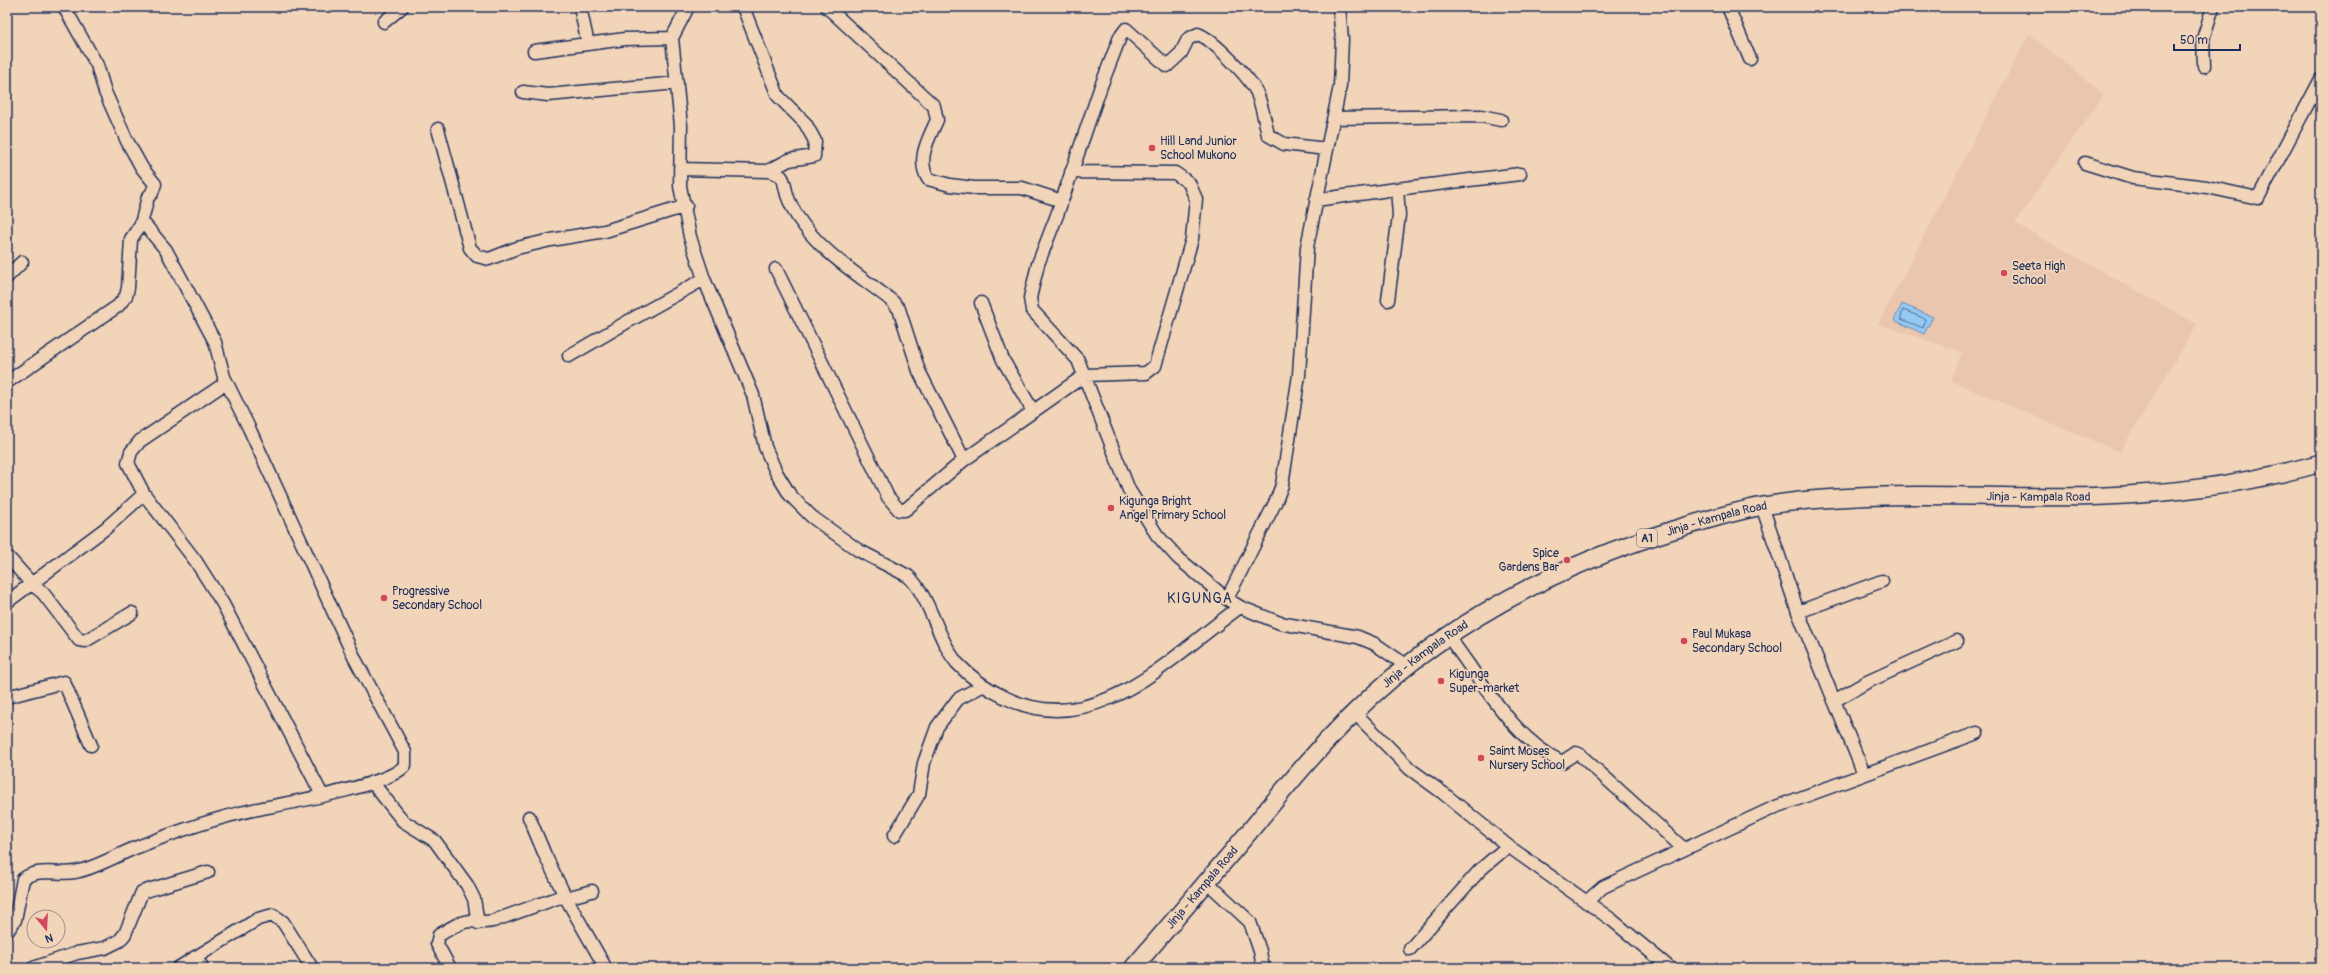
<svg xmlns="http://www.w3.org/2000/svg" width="2328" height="975" font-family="Pangolin,sans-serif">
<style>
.built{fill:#ebc6af}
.water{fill:#96caf3;stroke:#658cb7}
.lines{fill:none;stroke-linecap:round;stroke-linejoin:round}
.shore{stroke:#4c6d9a;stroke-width:1}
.minor-casing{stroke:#1b2f5e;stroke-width:15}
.highway-casing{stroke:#1b2f5e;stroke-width:20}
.minor{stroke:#f2d4b8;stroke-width:12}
.highway{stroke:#f2d4b8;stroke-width:17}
.poi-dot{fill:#d1495b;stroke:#f2d4b8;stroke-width:1.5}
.labels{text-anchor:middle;stroke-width:3.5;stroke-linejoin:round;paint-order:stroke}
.shield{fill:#f2d4b8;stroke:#5c6079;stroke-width:1}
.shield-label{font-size:11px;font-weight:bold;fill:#1b2f5e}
.poi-label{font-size:12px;fill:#1b2f5e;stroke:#f2d4b8;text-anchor:start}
.street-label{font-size:12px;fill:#1b2f5e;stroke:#f2d4b8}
.quarter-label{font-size:14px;letter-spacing:1px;fill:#1b2f5e;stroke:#f2d4b8}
</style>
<rect width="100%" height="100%" fill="#f2d4b8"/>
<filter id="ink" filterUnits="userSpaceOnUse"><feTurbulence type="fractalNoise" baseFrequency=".025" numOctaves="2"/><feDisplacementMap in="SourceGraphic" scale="8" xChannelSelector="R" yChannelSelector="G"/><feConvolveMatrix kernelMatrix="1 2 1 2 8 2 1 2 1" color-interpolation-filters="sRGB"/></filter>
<g filter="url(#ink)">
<path class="built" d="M2029,34l75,60 -89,129 182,101 -77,128 -169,-71 11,-29 -84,-28z"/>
<path class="water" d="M1902,304l31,13 -9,17 -30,-14z"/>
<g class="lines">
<path class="shore" d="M1903,310l23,9 -3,9 -22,-9z"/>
<g class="minor-casing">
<path id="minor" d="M580,7l8,37
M743,7l35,89 27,27 10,18 -1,15 -25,4 -21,11
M827,7l107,99 3,14c-8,18 -21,39 -9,59l22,6 24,3h48l40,13
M1728,7l22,52
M384,22l18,-15
M672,38l9,88 -1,60 10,51 14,42 49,116 12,52 11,25 14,23 22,22 46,33 50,26c22,20 29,63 49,87 15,16 30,26 49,35 91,44 166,-43 234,-91
M534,51l91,-12 47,-1 16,-31
M2204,66l-1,-27 10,-32
M523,92l25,3 129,-12
M1334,118l147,-2 20,4
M438,129l32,119 7,8 12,3 28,-11 34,-8 54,-9 81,-25
M1326,149l-42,-5 -16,-9c-3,-14 -6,-29 -11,-42 -7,-15 -43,-53 -59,-59l-10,5 -7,14 -14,13 -41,-37 -6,8 -19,49 -44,129 -19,49 -8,34 2,12 46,50 51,130 28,45 21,23 49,41 13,8 40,16 78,14 17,7 32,22
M2085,163l48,15 74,9 51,11 63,-119
M680,169l88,2c15,4 15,5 18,20 1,7 7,18 11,25 24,37 61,58 95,85l7,8 20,62 45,89
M1316,200c68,-10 136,-18 204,-26
M776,269l112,228 11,13h6l59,-50 121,-85 61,-2 9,-7 37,-127 4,-40 -7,-16 -14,-10 -104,-1
M7,277l15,-15
M1388,300l11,-85 -2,-26
M981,303l22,57 30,51
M569,356l58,-34 77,-43
M224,377v7l-84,57 -9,11 -3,11 16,31 51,66 28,44 99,191
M7,382l111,-76 8,-10 2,-8 3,-49 10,-15 7,-27 4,-4 3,-9 -13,-16 -15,-27 -22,-49 -8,-27 -33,-58
M1762,506l36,106 66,162
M7,556l25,28 11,9 36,47 6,1 47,-28
M1227,599l49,-98 6,-16 17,-110 8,-128 33,-161 2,-47 -3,-32
M7,602l99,-74 38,-34
M1798,612l84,-31
M1447,635c33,42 65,104 115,127l14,-9 3,1 105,95
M7,697l57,-15 27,63
M1834,701l33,-19 90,-41
M1354,712l56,57 33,24 65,53 104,74 58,48
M372,782l31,39 32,20 32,44 7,14 4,24
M529,817l16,38 21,43 26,-7
M894,836l25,-42 5,-31 13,-36 21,-28 24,-13
M1207,882l43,40 10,29 3,17
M1586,902l17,-15 170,-79 204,-75
M7,932l8,-12 8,-41c16,-12 34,-4 52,-7 21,-4 40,-16 60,-24 35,-14 81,-30 118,-38 29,-6 138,-24 152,-45v-13l-50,-93 -106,-231 -25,-51 -9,-35 -49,-92 -20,-24 -5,-2
M1410,949l70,-79 28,-24
M195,957l8,11
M33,968l44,-15 28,-5 14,-7 6,-7 17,-42 66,-20
M178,968l80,-49 15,-4 10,7 29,46
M450,968l-13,-24 2,-9c9,-5 21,-14 32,-14 8,1 14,2 22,0l67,-24 6,1 38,67"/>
</g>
<g class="highway-casing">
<g id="highway">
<path id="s1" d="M1133,968c39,-45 77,-90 116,-136 33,-40 66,-81 104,-118 88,-88 199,-146 317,-183 30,-9 61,-19 93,-25 40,-7 81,-9 122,-10 73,-2 147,3 220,0 73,-3 146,-13 216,-33"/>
</g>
</g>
<use href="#minor" class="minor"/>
<use href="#highway" class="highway"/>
</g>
</g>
<g class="poi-dot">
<circle cx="1152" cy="148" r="4"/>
<circle cx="2004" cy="273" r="4"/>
<circle cx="1111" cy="508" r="4"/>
<circle cx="1567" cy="560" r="4"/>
<circle cx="384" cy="598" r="4"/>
<circle cx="1684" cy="641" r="4"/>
<circle cx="1441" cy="681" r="4"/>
<circle cx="1481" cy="758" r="4"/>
</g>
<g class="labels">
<rect class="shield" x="1637" y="529" width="20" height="18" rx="3"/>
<g class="shield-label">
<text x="1647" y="542">A1</text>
</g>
<g class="poi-label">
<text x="1160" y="145">Hill Land Junior<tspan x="1160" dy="14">School Mukono</tspan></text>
<text x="2012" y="270">Seeta High<tspan x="2012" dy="14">School</tspan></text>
<text x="1119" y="505">Kigunga Bright<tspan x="1119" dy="14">Angel Primary School</tspan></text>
<text x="1559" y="557" text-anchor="end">Spice<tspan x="1559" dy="14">Gardens Bar</tspan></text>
<text x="392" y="595">Progressive<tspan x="392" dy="14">Secondary School</tspan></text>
<text x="1692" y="638">Paul Mukasa<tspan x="1692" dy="14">Secondary School</tspan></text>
<text x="1449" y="678">Kigunga<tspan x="1449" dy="14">Super-market</tspan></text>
<text x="1489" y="755">Saint Moses<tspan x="1489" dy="14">Nursery School</tspan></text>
</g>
<g class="street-label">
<text dy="4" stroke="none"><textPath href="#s1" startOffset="1078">Jinja - Kampala Road</textPath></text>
<text dy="4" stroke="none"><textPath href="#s1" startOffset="754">Jinja - Kampala Road</textPath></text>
<text dy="4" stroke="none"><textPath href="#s1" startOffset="430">Jinja - Kampala Road</textPath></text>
<text dy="4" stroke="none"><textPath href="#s1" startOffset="106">Jinja - Kampala Road</textPath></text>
</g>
<g class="quarter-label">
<text x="1200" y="603">KIGUNGA</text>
</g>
</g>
<rect width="2328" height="975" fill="none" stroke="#f2d4b8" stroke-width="24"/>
<rect x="12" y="12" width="2304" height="951" fill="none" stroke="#1b2f5e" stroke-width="1.5" filter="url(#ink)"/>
<g transform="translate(46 929) rotate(162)"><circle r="19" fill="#f2d4b8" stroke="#9c9294"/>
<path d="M0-3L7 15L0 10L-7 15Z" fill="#d1495b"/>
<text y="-6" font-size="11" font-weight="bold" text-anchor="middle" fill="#1b2f5e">N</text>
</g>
<path d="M2174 44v6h66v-6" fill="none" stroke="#1b2f5e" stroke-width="2"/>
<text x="2180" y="44" font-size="12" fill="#1b2f5e" stroke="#f2d4b8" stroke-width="3" paint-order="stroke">50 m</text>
</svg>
